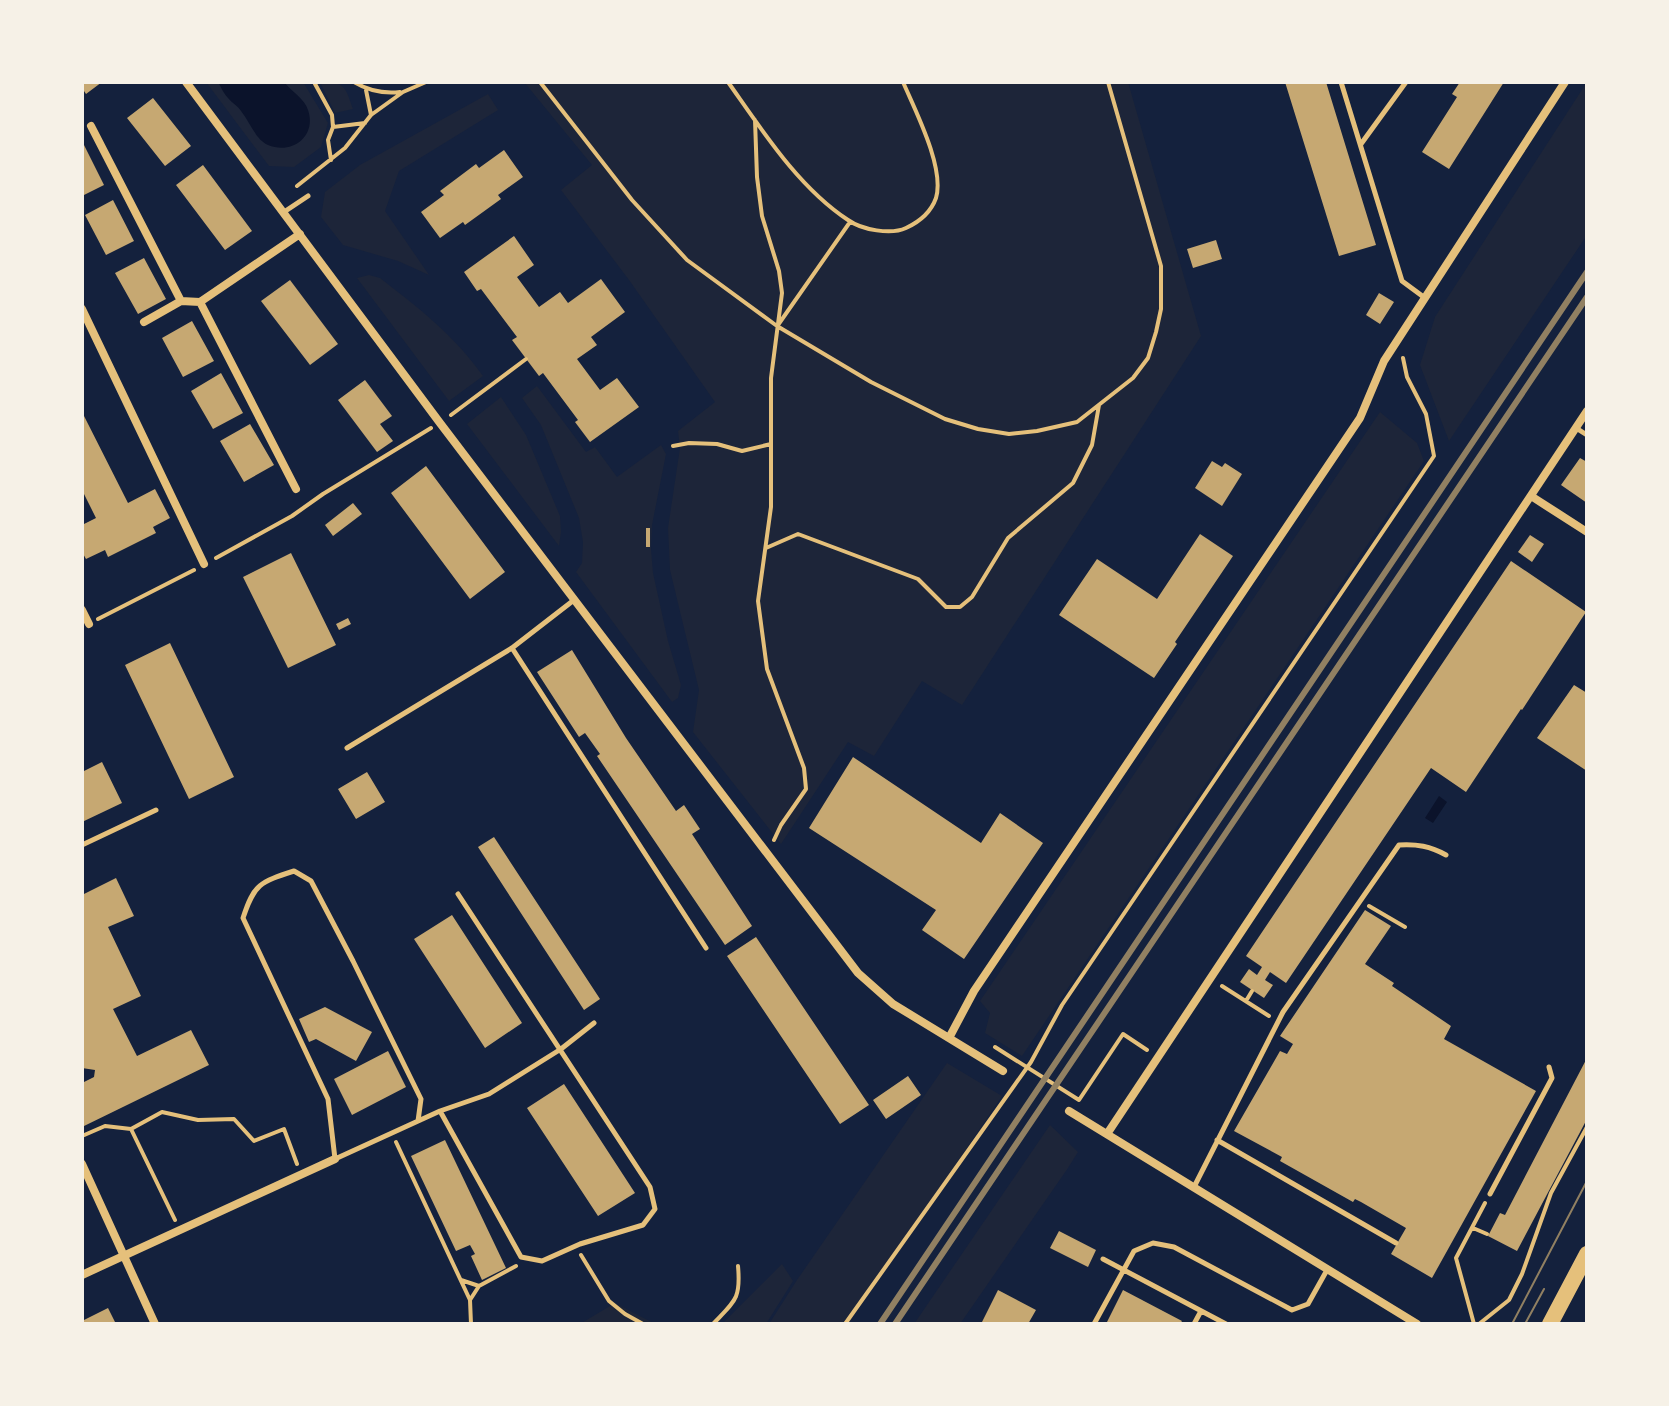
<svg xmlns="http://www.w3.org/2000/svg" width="1669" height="1406" font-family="'Alegreya Sans',sans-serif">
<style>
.green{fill:#1d2539}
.water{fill:#0b132b}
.building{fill:#c6a872}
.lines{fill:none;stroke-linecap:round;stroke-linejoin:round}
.path{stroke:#e5c07b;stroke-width:4}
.service{stroke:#e5c07b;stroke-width:5}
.minor{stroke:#e5c07b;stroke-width:8}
.primary{stroke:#e5c07b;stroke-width:16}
.tram{stroke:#918062;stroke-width:2}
.rail{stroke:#918062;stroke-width:6}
</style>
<rect width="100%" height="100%" fill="#14213d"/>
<path class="green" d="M206,82h97l25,41 -7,24 -27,20 -25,-1z
M320,82c25,0 25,4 33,27l-18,4z
M524,82h604l73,254 -239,369 -40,-24 -48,75 -26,-14 -67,102 -88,-112 6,-42 -29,-120 -2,-42 12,-80 -2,-17 37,-29 -86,-122 -68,-90 31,-25z
M1587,82v153l-138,206 -29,-76 15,-48z
M488,94l10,16 -99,61 -14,40 44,64 -31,-14 -55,-16 -22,-28 4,-25 35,-27z
M369,275l11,3c40,31 73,56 103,98l-34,25 -92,-123z
M537,386l49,66 9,-5 22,30 44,-32 5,9 -14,71 -1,24 2,24 15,68 13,44 -3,13 -6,4 -96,-130 6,-9 1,-21 -4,-24 -38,-93 -19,-27z
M501,397l25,38 34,81 1,16 -2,14 -92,-122z
M1380,412l37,31 7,18 -402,595 -37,-23 5,-20 -10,-12z
M947,1063l55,33 -154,228h-79l28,-44z
M1050,1125l28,27 -10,16 -108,156h-46z
M782,1264l11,17 -27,43h-44z
M615,1303l40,21h-75z"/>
<path class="water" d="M218,82h66c7,9 21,17 24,28 9,26 -16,45 -40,35 -13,-6 -18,-23 -27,-34 -3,-5 -9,-8 -13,-13 -4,-4 -7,-11 -10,-16z
M1439,796l8,6 -14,21 -8,-5z"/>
<path class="building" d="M82,82h20l-16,12 -4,-6z
M1285,82h41l50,163 -37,11z
M1460,82h44l-55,87 -27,-17 35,-55 -5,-3z
M153,98l38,48 -26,20 -38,-48z
M82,141l22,44 -22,11z
M504,150l19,27 -25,18 3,4 -36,26 -2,-3 -23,16 -19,-26 23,-17 -4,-4 36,-27 3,4z
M203,165l49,66 -27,19 -49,-65z
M113,200l21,41 -28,14 -21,-40z
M514,236l20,29 -17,12 22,30 21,-15 8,11 33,-24 24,33 -34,25 6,8 -20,14 23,31 17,-12 22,29 -49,35 -15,-20 3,-2 -35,-47 -4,3 -27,-36 5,-3 -36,-48 -4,2 -13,-19z
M1216,240l6,19 -29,9 -6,-19z
M144,258l22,41 -28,15 -23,-41z
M290,280l48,64 -28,21 -49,-64z
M1379,293l15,9 -14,22 -14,-9z
M192,321l22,40 -31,16 -21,-39z
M221,373l22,40 -30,16 -22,-38z
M365,380l27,36 -12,8 13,17 -16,11 -39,-52z
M82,412l46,91 27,-14 15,29 -17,9 3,6 -48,24 -3,-7 -19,9 -4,-7v-27l14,-7 -14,-28z
M250,424l24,41 -30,17 -24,-41z
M1580,458l7,4v41l-26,-18z
M1212,461l10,6 3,-4 17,11 -20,32 -27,-18z
M426,466l79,106 -35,27 -79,-106z
M353,503l9,11 -29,22 -8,-11z
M646,528h4v19h-4z
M1200,534l33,22 -58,86 2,2 -23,34 -95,-63 38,-56 60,40z
M1530,535l14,9 -12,18 -14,-10z
M291,553l45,92 -48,23 -45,-91z
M1511,561l75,51 -64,98 -1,-1 -55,83 -35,-24 -145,215 -16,-11 -5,8 8,5 -9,13 -24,-16 9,-13 8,6 5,-8 -16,-11z
M348,618l3,6 -12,6 -3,-6z
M170,643l64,134 -45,22 -64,-134z
M572,650l54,88 50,73 8,-6 16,24 -8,5 60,92 -27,19 -128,-189 3,-2 -15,-21 -6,4 -42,-65z
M1574,685l13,8v44l-2,2 2,1v31l-50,-33z
M853,757l128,86 19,-30 43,30 -79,116 -42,-29 14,-20 -127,-82z
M102,762l20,41 -40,19v-50z
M367,772l18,30 -29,17 -18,-30z
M494,837l106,162 -16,11 -106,-163z
M116,878l18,38 -26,11 33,69 -28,13 24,47 54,-26 18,35 -127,62v-44l12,-6 1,-7 -13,-2v-173z
M1365,910l26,16 -26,38 29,19 -2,3 59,40 -7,13 92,52 -104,187 -41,-24 15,-26 -45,-26 -6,-3 -2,3 -73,-41 2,-4 -48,-26 46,-80 7,3 6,-10 -13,-8z
M452,915l70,108 -37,25 -71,-109z
M756,937l113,168 -29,19 -113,-168z
M325,1007l47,25 -16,29 -40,-22 -7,3 -10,-23z
M388,1051l18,36 -54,28 -18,-36z
M1587,1058v61l-70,132 -29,-15 12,-23 5,2z
M908,1076l13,19 -35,24 -13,-19z
M564,1084l71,109 -37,23 -71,-108z
M445,1140l61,128 -24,12 -11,-24 4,-2 -5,-9 -14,6 -45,-95z
M1059,1231l37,19 -8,17 -38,-19z
M998,1290l38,20 -8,14h-47z
M1123,1290l59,31 -2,3h-74z
M108,1308l8,16h-34v-3z"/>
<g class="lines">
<path class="path" d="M314,82l18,33 1,12 -5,13 3,20
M354,82c15,9 29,12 46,10
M540,82l92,118 55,60 90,66 94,56 74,37 33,10 31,5 28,-3 40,-9 56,-44 15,-20 8,-26 5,-23v-43l-53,-184
M728,82c34,48 70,105 120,138 14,10 43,15 58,8 13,-6 25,-16 30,-30 9,-30 -21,-88 -33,-116
M366,90l5,25
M755,120l2,57 5,39 17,55 3,22 -11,85v129l-13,94 9,68 37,99 2,21 -25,36 -7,15
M333,127l32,-4
M297,186l48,-38 26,-33 32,-23 23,-10
M778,325l72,-103
M451,415l75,-56
M673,446l16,-3 28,1 25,7 29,-7
M766,548l32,-14 120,45 28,28h14l12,-10 36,-59 65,-55 19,-38 7,-40
M216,558l76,-42 31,-22 108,-66
M98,619l96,-49
M1369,906l36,21
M1222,986l47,30
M1246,1001l6,-10
M995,1047l84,53 44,-66 24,16
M131,1129l44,91
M82,1136l23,-10 26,3 31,-17 36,8 36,-1 20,22 30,-12 13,35
M396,1142l74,158 1,24
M1473,1228l14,6
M581,1255l28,46 16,13 18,10
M461,1280l18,6 37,-20
M470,1300l9,-14
M713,1324c22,-23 28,-25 25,-58
M845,1324l186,-262 31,-57 372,-549 -8,-42 -19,-37 -4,-19
M1474,1324l-18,-66 29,-55
M1479,1324l30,-24 13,-26 29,-81 36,-66"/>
<path class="service" d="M1341,82l61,199 23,17
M1361,144l45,-62
M284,212l24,-16
M1576,428l11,7
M512,648l194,300
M347,748l165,-100 62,-48
M82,845l74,-35
M440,1111l81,146 21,4 38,-17 63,-19 12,-16 -5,-22 -192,-293
M418,1121l3,-22 -68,-138 -42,-80 -17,-10c-34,11 -40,13 -51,47l85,181 7,60 105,-48 49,-17 72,-45 33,-26
M1217,1140l179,103
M1194,1187l89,-175 116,-167c18,-1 31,1 47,10
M1490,1194l62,-116 -3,-11
M1103,1259l123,65
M1094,1324l40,-73 19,-8 21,4 118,63 16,-6 19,-34
M1194,1324l7,-13"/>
<path class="minor" d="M186,82l254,341 418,550 35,31 110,67
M91,126l90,175
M200,302l96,187
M82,309l122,255
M144,322l37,-21 19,1 100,-68
M1531,496l56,36
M82,610l7,14
M949,1038l25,-47 386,-573 24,-57 181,-279
M1069,1111l348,213
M1107,1134l480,-723
M82,1164l73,160
M82,1275l253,-116"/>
<path class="primary" d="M1550,1324l37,-70"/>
<path class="tram" d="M1512,1324l75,-143
M1525,1324l19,-35"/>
<path class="rail" d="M880,1324l707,-1052
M895,1324l692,-1027"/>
</g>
<rect width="1669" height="1406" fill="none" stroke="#f6f1e7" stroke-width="168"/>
</svg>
